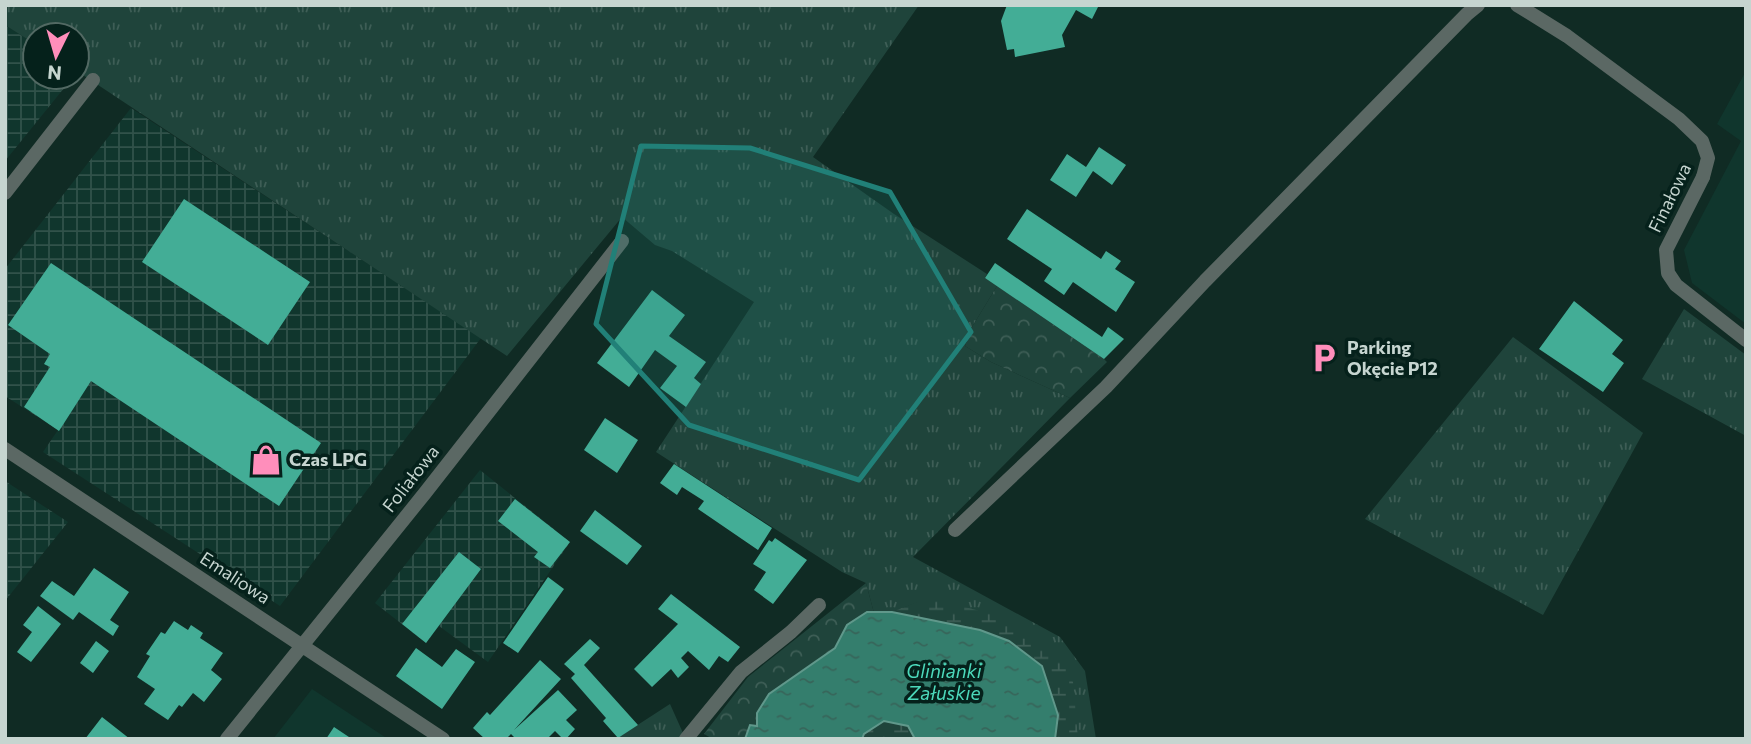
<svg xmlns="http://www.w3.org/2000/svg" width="1751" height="744" font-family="Commissioner,sans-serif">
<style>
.built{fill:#10362d}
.industrial{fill:url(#industrial-grid)}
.grass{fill:url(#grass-tufts)}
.forest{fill:url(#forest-crowns)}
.wetland{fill:url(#wetland-marsh)}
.water{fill:url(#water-ripples);stroke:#60988b;stroke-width:2}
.building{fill:#43ad96}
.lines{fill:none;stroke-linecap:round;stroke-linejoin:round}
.lane{stroke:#5b6864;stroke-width:14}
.street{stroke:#5b6864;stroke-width:14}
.marked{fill:#218078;fill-opacity:0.2;stroke:#218078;stroke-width:5;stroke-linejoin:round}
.labels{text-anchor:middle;stroke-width:7;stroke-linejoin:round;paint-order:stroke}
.street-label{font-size:18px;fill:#c6d5d0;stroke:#05211b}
.poi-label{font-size:18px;font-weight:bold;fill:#c6d5d0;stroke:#05211b;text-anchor:start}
.water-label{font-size:19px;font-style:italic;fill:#4cd9bb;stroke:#05211b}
</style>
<defs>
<pattern id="industrial-grid" width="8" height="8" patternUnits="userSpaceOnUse" patternTransform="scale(1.75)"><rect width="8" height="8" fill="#10362d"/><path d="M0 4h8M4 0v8" fill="none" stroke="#31524a"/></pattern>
<pattern id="grass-tufts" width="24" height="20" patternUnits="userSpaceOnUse" patternTransform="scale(1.75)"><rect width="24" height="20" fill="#1f443b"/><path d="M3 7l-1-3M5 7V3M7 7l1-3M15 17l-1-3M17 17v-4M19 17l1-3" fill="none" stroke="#3e5e56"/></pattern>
<pattern id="forest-crowns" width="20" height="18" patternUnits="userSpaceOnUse" patternTransform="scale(1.75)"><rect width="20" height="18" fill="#1f443b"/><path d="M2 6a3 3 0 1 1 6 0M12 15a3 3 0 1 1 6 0" fill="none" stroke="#3e5e56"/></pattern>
<pattern id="wetland-marsh" width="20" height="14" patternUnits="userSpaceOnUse" patternTransform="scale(1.75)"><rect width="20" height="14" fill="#1f443b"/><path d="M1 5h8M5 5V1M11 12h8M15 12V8" fill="none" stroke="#3e5e56"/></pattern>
<pattern id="water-ripples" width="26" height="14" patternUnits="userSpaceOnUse" patternTransform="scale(1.75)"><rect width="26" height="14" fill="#347e6d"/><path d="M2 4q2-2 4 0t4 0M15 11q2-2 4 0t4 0" fill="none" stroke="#37655a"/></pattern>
</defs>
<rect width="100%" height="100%" fill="#102b24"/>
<path class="built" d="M1746,71v253l-54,-41 -8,-33 57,-109 -24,-17z
M312,689l76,50h-115z"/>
<path class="industrial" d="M5,25l30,19v33h38l-68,84z
M131,108l350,230 -201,268 -237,-154 15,-22 -53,-34v-127z
M480,470l90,72 -82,120 -49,-36 -13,17 -51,-40z
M5,481l63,41 -63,79z"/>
<path class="grass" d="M5,5h914l-106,152 81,57 93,60 -2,4 12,8 -25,41 -7,19 26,16 79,36 -157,159 147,80 25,34 11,68h-18l-2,-7 -147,-134 -37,14 -18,1 -8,-30 -24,-11 -186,-120 98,-150 -82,-51 -17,-6 -33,-28 -115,139 -430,-285v-36h-42v9l-30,-19z
M1684,309l62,46v81l-104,-57z
M1513,337l130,96 -100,182 -178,-96z
M670,704l13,29 -4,6h-63z"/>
<path class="forest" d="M997,286l107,73 3,3 -37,36 -79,-36 -26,-16 7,-19z
M866,583l8,30h-7l-20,12 -12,23 -78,79 -12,8v4h-32l-9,-5 44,-57z"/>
<path class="wetland" d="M929,597l76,21 53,37 15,27 5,57h-23l3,-24 -78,-85 -88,-18z
M884,721l24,5 7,13h-53l2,-5z"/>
<path class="water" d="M867,612h25l88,18 29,11 33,25 16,49 -3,24h-140l-7,-13 -24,-5 -20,13 -2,5h-117l5,-14 7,1v-13l12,-19 66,-46 12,-23z"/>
<path class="building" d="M1007,5h92l-7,14 -16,-9 -14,25 3,12 -50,10 -1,-8 -7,1 -6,-29z
M1099,147l27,18 -14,20 -19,-14 -17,26 -26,-17 17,-26 19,13z
M184,199l126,83 -42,63 -126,-83z
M1027,209l74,50 5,-8 15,10 -6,8 20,13 -19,30 -43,-30 -9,13 -20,-14 8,-12 -45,-30z
M51,263l270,180 -42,63 -188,-125 -32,50 -35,-24 26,-40 -6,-3 6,-10 -42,-29z
M995,263l107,74 6,-10 16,12 -20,20 -119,-81z
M652,290l33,25 -16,21 37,26 -12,16 7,6 -15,23 -26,-19 17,-22 -22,-16 -26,37 -32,-24z
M1574,301l49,39 -11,14 12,9 -21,29 -64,-43z
M605,418l33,22 -21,33 -33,-23z
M674,464l98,64 -14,22 -60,-41 6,-8 -22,-14 -5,8 -17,-12z
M515,499l55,43 -20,26 -16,-11 4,-5 -40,-31z
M595,510l47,36 -15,19 -47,-34z
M775,538l32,22 -34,44 -19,-14 12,-18 -13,-8 16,-24 3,2z
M459,552l22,17 -55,74 -24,-19z
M94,568l35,24 -19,28 9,6 -6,10 -34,-24 -6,8 -33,-24 12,-15 22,15z
M548,577l16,12 -46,64 -15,-10z
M671,594l69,53 -12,15 -9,-6 -10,14 -21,-19 -7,7 8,9 -11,11 -7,-9 -19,18 -18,-18 44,-45 -20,-15z
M38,606l23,18 -30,38 -14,-10 15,-20 -9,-7z
M174,621l14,9 3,-5 12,8 -3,5 23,15 -12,17 11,9 -18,23 -11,-9 -11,14 -3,-2 -11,15 -24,-16 11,-15 -18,-12 13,-21 -4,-2 15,-22 4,2z
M590,639l10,9 -16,17 54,60 -20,13 -15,-17 3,-3 -35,-40 4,-4 -11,-10z
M96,641l13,10 -16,22 -13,-10z
M416,648l26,19 14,-18 19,13 -33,47 -46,-33z
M540,660l21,19 -47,51 44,-40 19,20 -11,10 9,9 -9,10h-3l-8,-8 -8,8h-31l-5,-5 -5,5h-21l-12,-11 14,-16 3,3z
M102,717l28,22h-45z
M334,727l18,12h-26z"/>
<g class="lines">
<path class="lane" d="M1703,177l-37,73 2,23 8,12 70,55
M955,530l151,-143 99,-106 262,-267 11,-9
M686,739l55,-67 50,-40 28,-27"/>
<path class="street" d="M1517,5l50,31 112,83 23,22 6,17 -5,19
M5,193l88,-113
M5,449l438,290
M227,739l198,-246 197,-252"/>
</g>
<path class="marked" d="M641,146l109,2 140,44 81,140 -112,148 -170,-55 -93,-101z"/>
<defs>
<g id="parking-bare" transform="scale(2.415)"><path d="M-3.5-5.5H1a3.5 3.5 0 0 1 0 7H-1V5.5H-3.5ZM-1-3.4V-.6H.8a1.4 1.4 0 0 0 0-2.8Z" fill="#ff8ebb" stroke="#05211b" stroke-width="2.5" paint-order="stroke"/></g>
<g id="shop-bare" transform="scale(2.415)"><path d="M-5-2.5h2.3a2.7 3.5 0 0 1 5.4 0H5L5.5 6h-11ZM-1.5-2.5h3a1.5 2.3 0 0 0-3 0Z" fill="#ff8ebb" stroke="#05211b" stroke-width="2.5" paint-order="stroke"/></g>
</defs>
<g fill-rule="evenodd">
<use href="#parking-bare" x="1324" y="358"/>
<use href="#shop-bare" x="266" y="460"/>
</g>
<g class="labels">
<g class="street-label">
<text transform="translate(1670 198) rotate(-64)" y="6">Finałowa</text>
<text transform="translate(411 479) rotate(-52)" y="6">Foliałowa</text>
<text transform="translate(235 578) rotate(33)" y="6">Emaliowa</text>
</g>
<g class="poi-label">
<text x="1347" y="354">Parking<tspan x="1347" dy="21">Okęcie P12</tspan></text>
<text x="289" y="466">Czas LPG</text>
</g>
<g class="water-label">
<text x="944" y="678">Glinianki<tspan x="944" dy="22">Załuskie</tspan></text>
</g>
</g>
<rect width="1751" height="744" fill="none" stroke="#c6d5d0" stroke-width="14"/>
<g transform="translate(56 56) rotate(185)"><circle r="33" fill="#05211b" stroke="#526963" stroke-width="2"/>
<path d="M0-5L12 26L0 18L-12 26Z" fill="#ff8ebb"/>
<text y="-10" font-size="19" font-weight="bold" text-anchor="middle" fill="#c6d5d0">N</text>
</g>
</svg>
